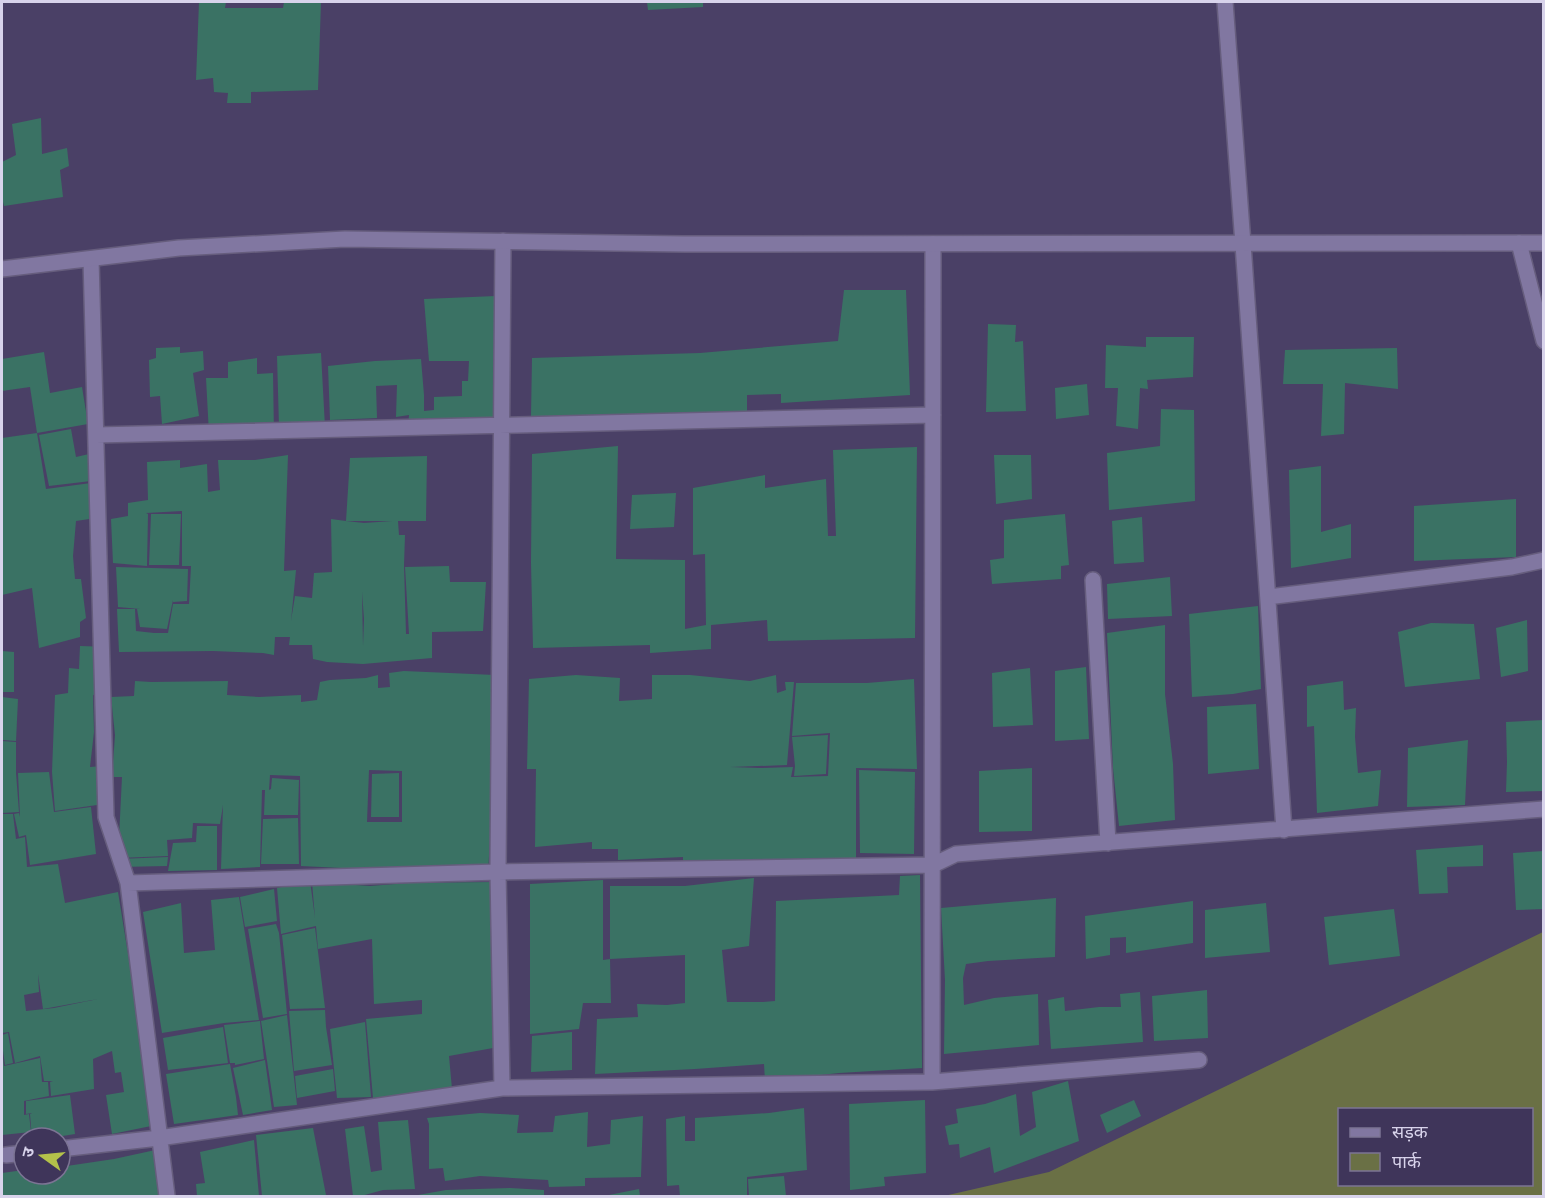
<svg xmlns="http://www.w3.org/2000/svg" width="1545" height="1198" font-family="'PT Serif','Noto Sans Devanagari',serif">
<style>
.green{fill:#6a7045;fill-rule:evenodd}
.building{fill:#3a7264;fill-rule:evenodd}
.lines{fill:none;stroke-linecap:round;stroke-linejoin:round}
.street-casing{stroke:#665d7d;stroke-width:18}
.secondary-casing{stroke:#665d7d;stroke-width:18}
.street{stroke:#8177a1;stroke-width:15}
.secondary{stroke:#8177a1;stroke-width:15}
</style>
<rect width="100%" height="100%" fill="#4a4066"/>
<path class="green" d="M1543,932v264h-599l105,-24zM1340,1110h192v74h-192z"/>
<path class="building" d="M199,2h27l-1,6h58l1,-6h37l-3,88 -67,2v11h-24l1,-10 -14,-1 -1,-14 -17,2z
M647,2h56v5l-55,3z
M41,118l1,36 25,-6 2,18 -9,4 3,27 -59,9 -2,-8v-36l14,-7 -4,-31z
M844,290h62l4,105 -129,8v-9l-34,1v19l-145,4 -71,-2 1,-58 168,-5 138,-12z
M496,296l3,127 -91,4 1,-12 -13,2 1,-32 -21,1 1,32 -47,2 -2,-54 47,-5 46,-2 3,36v16l10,-1v-13l28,-1v-15h6l1,-20h-40l-5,-62z
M988,324l28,1 -1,17 8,-1 3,70 -40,1z
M1146,337h48l-1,40 -46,3 1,9 -8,-1 -2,41 -22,-3 2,-38h-13l1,-43 40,2z
M180,347v6l23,-2 1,19 -11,3 6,43 -37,8 -2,-28 -10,1 -1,-37 7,-2v-10z
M1397,348l1,41 -53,-6 -1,51 -23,2 2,-52h-40l2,-34z
M44,352l6,41 32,-6 6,37 -51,9 -7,-46 -28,4v-32z
M321,353l4,74h-46l-2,-71z
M257,358v16l16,-1 1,62 -65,-1 -3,-56h22v-16z
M1087,384l2,31 -33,4 -1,-31z
M1161,409l33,1 1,91 -86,9 -2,-57 53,-7z
M71,429l5,28 13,-3 2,27 -42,5 -10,-51z
M37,433l9,56 45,-6 5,35 -20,3 -3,35 2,23h6l5,39 -6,4v15l-41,11 -7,-60 -30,7v-157z
M618,446l-2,113 69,1v69l21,-4 -1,-71 -12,1v-67l72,-13v13l61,-9 2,57h8l-3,-86 84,-3 -2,191 -147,3 -1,-21 -56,5v24l-61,4v-8l-117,3 -2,-85 1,-109z
M288,455l-4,116 12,-1 -5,51 4,-25 17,2 2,-25 18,-1 -1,-53 15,2 18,2 28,-2h-46l4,-63 77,-2 -1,65h-28l1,14h6l-1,30 2,69h3l-4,-67 44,-1 1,16h36l-3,49 -51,1v26l-69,6 -36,-2 -14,-3 -1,-14h-23l1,-8h-15l-1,18 -11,-2 -50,-2 -94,1 -2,-43h18l1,22 18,2h14l5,-29h16l2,-38h-9v-55l-36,2 2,1 -1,52 -34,-3 -2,-44 17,-3v-13l20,-3 -1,-38 33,-2v8l27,-4 1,28 12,-2 -2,-30h37zM362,592l2,27 -1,27z
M994,455h37l1,44 -36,5z
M1321,466v66l30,-8v34l-60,10 -2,-98z
M676,493l-2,34 -44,2 2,-34z
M1516,499v58l-102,4v-55z
M151,514h30l-2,51h-30z
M1065,514l4,51 -8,1v13l-69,5 -2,-24 14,-2v-38z
M1142,517l2,45 -30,2 -2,-43z
M116,567l72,2 -1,32 -14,1v-2l-6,29 -27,-2 -3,-18h3l-22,-2z
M1170,577l2,39 -64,3 -1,-35z
M1258,606l3,83 -28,5 -41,3 -3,-83z
M1527,620l1,51 -27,6 -5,-49z
M1431,623l43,1 6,55 -75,8 -7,-55z
M1165,625v69l8,70 2,56 -56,6 -6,-58 -6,-135z
M80,646l29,1 -1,46 -15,2 1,37 -4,35 13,-1 1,38 -49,7 -3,-39 3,-77 13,-2 1,-25 10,1z
M2,651l12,1v40h-12z
M1086,667l3,72 -34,2v-70z
M1030,668l3,57 -40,2 -1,-54z
M404,671l91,4 -1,101 -6,96 -106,-2 -81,-4 -1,-90 -30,-1 -1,15 2,-1 1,-11 27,2 -1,35h-34l1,-25h-3l-2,77 -39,2 2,-64 -3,19 -27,-1 -1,15 -25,2 1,16 -50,2 4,-81h-10l3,-42 -4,-38 23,-1 1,-15 16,1 77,-1 -1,14 32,2 42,-2v7l16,-2 3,-18 10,-2 36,-2 12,-3v13l12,-1 -1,-14zM369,770l33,1v51h-35z
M576,675l44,3 -1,23 33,-2v-24h38l60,6 26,-6 1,18 9,-3 -1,-8h9l-7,83 -57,2 30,1 33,-1 -2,10 37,-1 2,-43 -38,3 4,-53h71l47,-4 3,90 -61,-1v93l-136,1 -37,-1v-4l-65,3v-11h-26v-7l-57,5 1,-78h-9l2,-90z
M1343,681l1,29 12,-2 -1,29 3,36 23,-3 -3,36 -61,7 -3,-87 -7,1v-41z
M2,697l16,2 -2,42 -14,-1z
M1256,704l3,65 -51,5 -1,-67z
M1544,720v71l-38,1 1,-30 -1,-40z
M828,735l-2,39 -32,2 1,-10 -3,-29z
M1468,740l-3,65 -58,2 1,-59z
M2,741l14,1v31l3,39 -17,1v-35l1,-1z
M1032,768v63l-53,1v-61z
M859,770l56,2 -1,82 -54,-1z
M49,772l5,40 37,-5 5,47 -66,11 -4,-30 -7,2 -5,-23 5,-1 1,4 -2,-44z
M399,773v44h-28l1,-43z
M2,814h11l3,25 9,-2 2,30 31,-3 7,39 53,-11 16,99 9,41 13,93 -44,9 -6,-39 18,-3 -3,-20 -6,1 -3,-22 -19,8 1,30 -43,7 -1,-14 3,-1h-9l-4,-25 -25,7 -6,-31 -7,1zM38,974l5,35 55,-10 -44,9 -28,3 -2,-16 15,-3z
M298,818l1,46h-38l2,-45z
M197,826h20v44l-49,1 5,-28 23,-1z
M1483,845v21l-36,1 1,26 -29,1 -3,-44z
M1544,851v58l-28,1 -3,-57z
M168,857l-1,9 -48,1v-8z
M920,875l2,193 -83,5 -74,8 -1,-17 -69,5 -100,5 2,-55 41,-2 -1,-13 30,1 18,-2v-48l-75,4v-73h75l69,-8 -5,68 -27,4 5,52h36l12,-1 1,-100 123,-6 1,-19z
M603,880v80l7,-1 1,44h-28l-4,26 -49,5v-150z
M310,881l5,37 -3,-36 58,4 38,-3 85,-1v166l-44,8 3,33 -24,4 -55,5 -7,-79 56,-5v-14l-48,4 -2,-65 -54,10 -2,-23 -35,8 -4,-46z
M274,889l3,32 -32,6 -5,-30z
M239,897l20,123 -35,3 -62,10 -19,-121 38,-9 3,50 31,-3 -4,-50z
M1056,898l-1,59 -67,4 -22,3 -3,14 1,27 30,-7 44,-4 1,51 -95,9 1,-74 -4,-72z
M1193,901v42l-67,10v-16l-16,1v17l-24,4 -1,-43z
M1266,903l4,49 -65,6v-48z
M1394,909l6,47 -71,9 -5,-48z
M276,924l3,9 8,81 -24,4 -15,-89z
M315,928l10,80 -35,1 -8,-74z
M1207,990l1,48 -54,3 -2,-45z
M1140,992l3,50 -92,7 -3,-49 16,-3 1,14 34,-4h22l-1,-13z
M325,1010l1,17 6,38 -38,6 -5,-60z
M287,1015l10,90 -23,2 -13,-86z
M260,1021l4,38 -29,6v-2h-5l-6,-38z
M365,1022l6,75 -34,1 -7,-69z
M223,1027l5,36 -60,7 -5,-32z
M572,1032v38l-41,2 1,-36z
M8,1033l5,30 -8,2 -2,-14h-1v-16z
M2,1058h1l1,8 36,-8 2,24h6l1,14 -25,5v14l5,-1 2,18 -29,3z
M265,1060l7,50 -29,5 -10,-47z
M230,1064l6,33 2,18 -64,9 -8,-50z
M333,1069l2,22 -38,7 -2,-22z
M1068,1081l11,60 -85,32 -4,-26 -30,11 -1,-14 -10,1 -4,-19 13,-3 -2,-14 29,-5 31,-10 4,42 16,-9 -4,-35z
M70,1095l5,39 -25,4h-18l-2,-24 2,-1 -6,1v-13z
M925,1100l1,73 -42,4 1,9 -35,4 -1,-86z
M1134,1100l7,16 -34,17 -7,-18z
M804,1108l3,62 -60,7v19h-67l-1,-11 -12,1 -1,-67 19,-3v25h10v-23l74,-5z
M588,1112l-1,35 23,-3 1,-24 32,-4 -2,61 -56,1v8l-36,1 -1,-7 -68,-4 -35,5 -2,-13 -14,1v-45l-2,-6 53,-5 39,2 -2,18 36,-1 2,-16z
M408,1120l7,69 -32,1 -22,6h-8l-8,-67 19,-3 7,46 11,-2 -4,-48z
M313,1128l13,67 -9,1h-55l-6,-61z
M254,1140l5,56h-62l-1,-12 9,-1 -5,-31z
M160,1149l6,47h-163l-1,-23 22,-3v4h36v-7l54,-8z
M784,1176l2,20h-37l-1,-17z
M510,1188l34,2v6h-126v-1l28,-5z
M639,1189l1,7h-31v-1z"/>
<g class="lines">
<g class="street-casing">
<path id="street" d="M1225,2l18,242 41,586
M1519,243l25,98
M91,259l15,558 22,66 39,313
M96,435l837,-20
M1093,580l15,263
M1268,597l244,-30 32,-7
M128,883l370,-11 435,-7 23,-11 588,-45
M932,1082l1,-838
M502,1088l-4,-216 5,-631
M60,1149l99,-11 343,-50 430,-6 267,-22
M6,1155l18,-2"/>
</g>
<g class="secondary-casing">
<path id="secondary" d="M2,269l177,-21 166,-9 339,5 860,-1"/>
</g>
<use href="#street" class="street"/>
<use href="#secondary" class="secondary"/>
</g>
<rect width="1545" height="1198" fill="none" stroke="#d8d3eb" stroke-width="6"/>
<rect x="1338" y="1108" width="195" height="78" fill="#3f355a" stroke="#7c7494" stroke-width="1.5"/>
<rect x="1350" y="1128" width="30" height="9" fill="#8177a1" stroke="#7c7494" stroke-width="1.5"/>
<text x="1392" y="1138" font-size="18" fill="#d8d3eb">सड़क</text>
<rect x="1350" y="1153" width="30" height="18" fill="#6a7045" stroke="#7c7494" stroke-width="1.5"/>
<text x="1392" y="1168" font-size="18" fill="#d8d3eb">पार्क</text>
<g transform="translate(42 1156) rotate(285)"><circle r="28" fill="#3f355a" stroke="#7c7494" stroke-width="1.5"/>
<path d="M0-4.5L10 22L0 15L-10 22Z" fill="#b4c24a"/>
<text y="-9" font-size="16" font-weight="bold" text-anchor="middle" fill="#d8d3eb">उ</text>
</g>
</svg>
